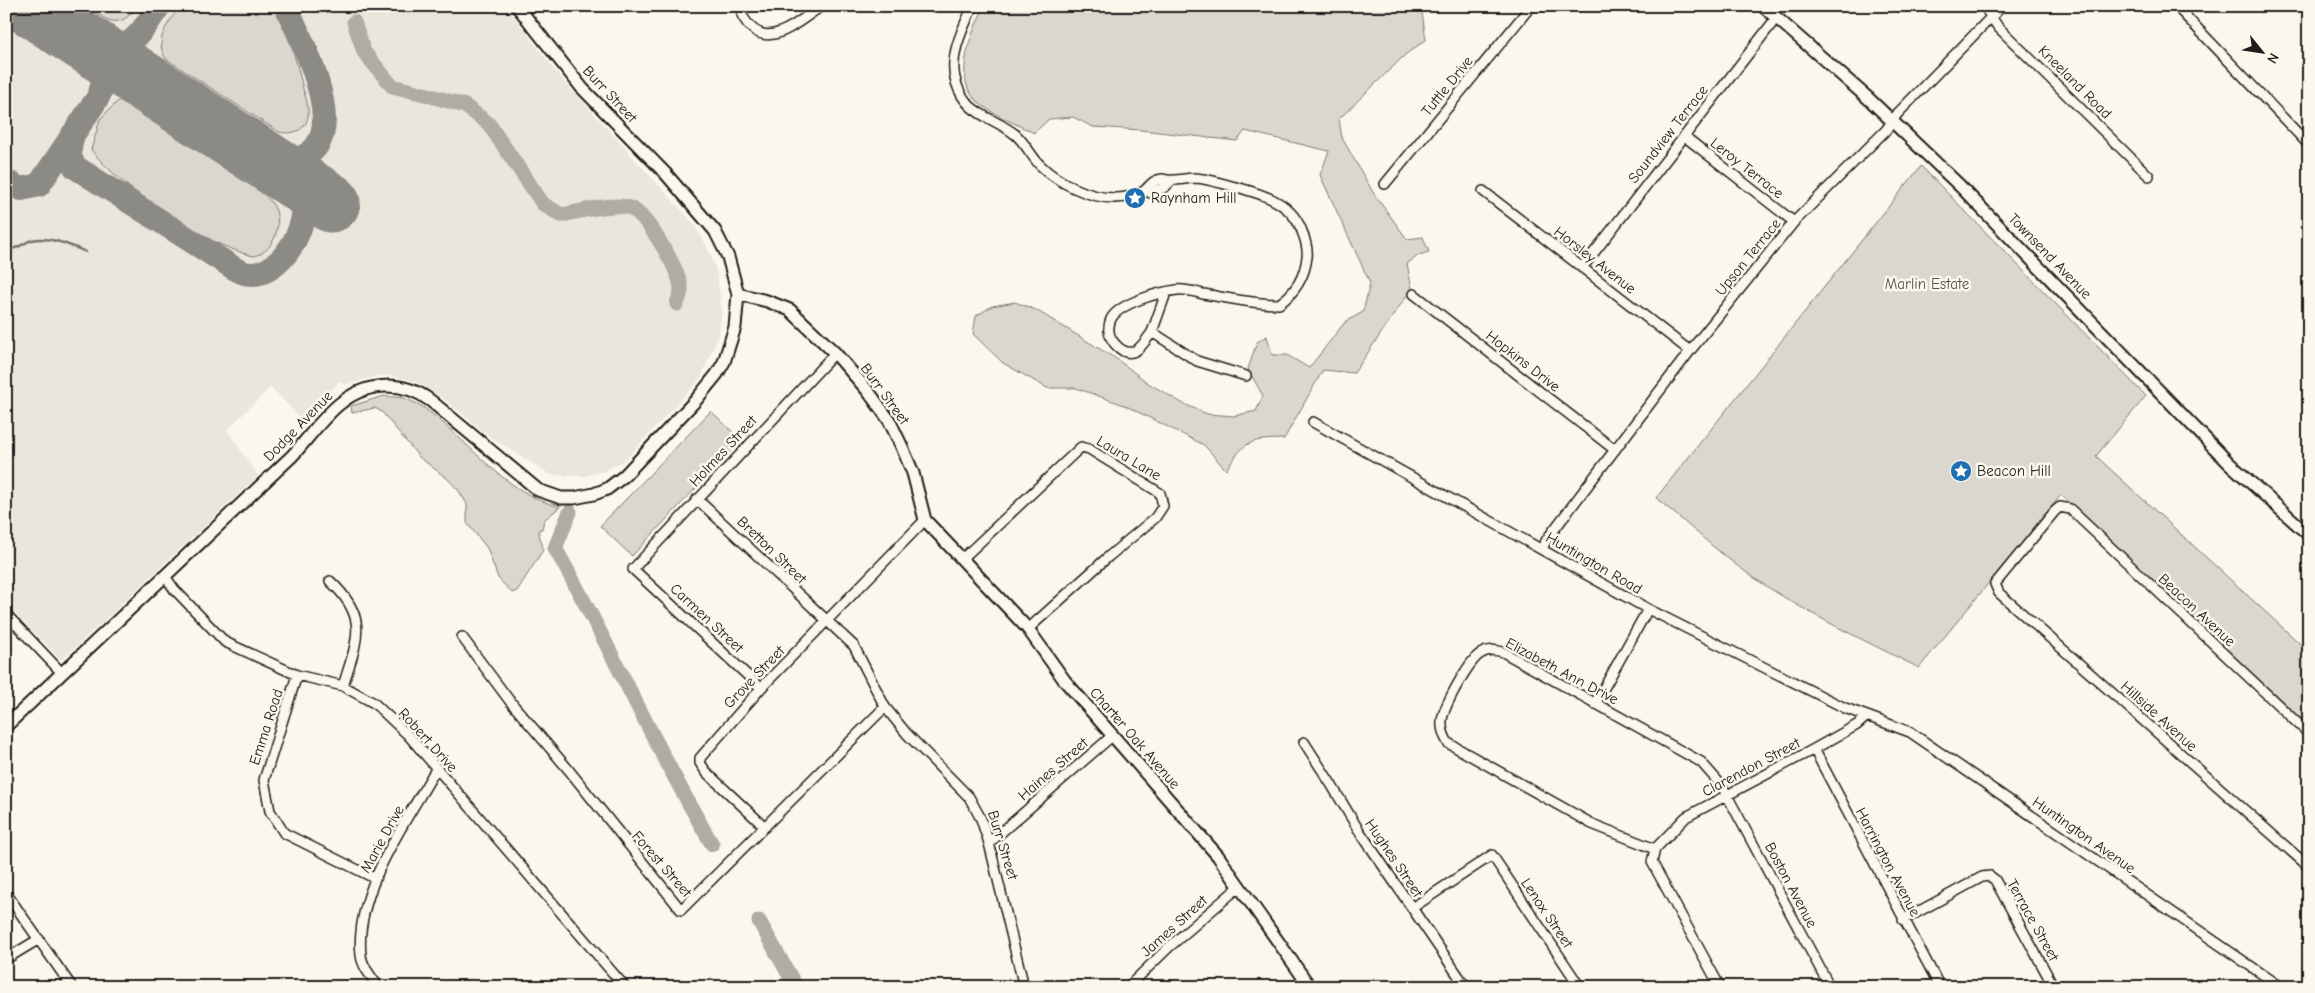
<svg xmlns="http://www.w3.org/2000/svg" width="2315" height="993" font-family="'Comic Neue',sans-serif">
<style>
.built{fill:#eae6dc}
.green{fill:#dad7ce;stroke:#7b7a75}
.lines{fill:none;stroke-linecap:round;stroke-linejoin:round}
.stream{stroke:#74726e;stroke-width:2.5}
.river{stroke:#afaca5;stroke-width:15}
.taxiway{stroke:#8c8a84;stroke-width:24}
.runway{stroke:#8c8a84;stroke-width:59}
.street-casing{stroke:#1c1c1c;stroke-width:12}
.secondary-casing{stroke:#1c1c1c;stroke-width:15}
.street{stroke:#fbf7ec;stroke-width:9}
.secondary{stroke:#fbf7ec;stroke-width:11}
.labels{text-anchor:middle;stroke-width:5;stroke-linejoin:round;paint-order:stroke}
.street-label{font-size:15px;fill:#1c1c1c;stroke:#fbf7ec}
.poi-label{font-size:15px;fill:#1c1c1c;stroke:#fbf7ec;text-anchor:start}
.park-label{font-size:15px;fill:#555451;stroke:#fbf7ec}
</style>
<rect width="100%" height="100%" fill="#fbf7ec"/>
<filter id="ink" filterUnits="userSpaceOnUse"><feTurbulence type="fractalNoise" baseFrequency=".02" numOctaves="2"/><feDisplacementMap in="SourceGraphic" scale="10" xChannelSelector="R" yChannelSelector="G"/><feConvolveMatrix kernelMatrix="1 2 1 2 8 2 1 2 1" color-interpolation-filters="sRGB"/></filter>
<g filter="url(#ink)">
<path class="built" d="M6,6h500l49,65 138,152 10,16 8,16 6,19 5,36 -3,25 -19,44 -75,81 -21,11 -19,5h-18l-18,-2 -59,-37 -47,-39 -28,-17 -24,-5h-14l-32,9 -6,-4 -35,42 -33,-36 -44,43 31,46 -195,183h-3l-54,-55z"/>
<path class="green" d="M85,6h52c-18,26 -31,14 -52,0z
M180,6h93c16,27 23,53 30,83 3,9 6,18 5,27 -2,15 -16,19 -29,16l-113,-73c-13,-20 3,-36 14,-53z
M985,6h436l5,34 -20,14 -67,65 3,19 32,56 33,45 16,-2 6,15 -10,3 -12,9 5,24 -58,85 -31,-3 -39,69c-36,1 -38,1 -58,31l-22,-25 -80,-40 -48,-17h-29l-44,-25 -30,-29 3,-18 16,-10 23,-4 21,8 82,50 30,23 34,20 25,11 27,2 22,-5 7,-15 -15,-27 9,-27 10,-6 5,19h15l22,13 36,-46 18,-10 7,-29 -50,-108 9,-24 -84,-20 -8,10 -96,-11 -48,-3 -20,-10 -24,2 -15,14c-19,-10 -42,-18 -58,-33 -24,-22 -4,-70 9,-94z
M119,100l134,87c6,4 14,9 18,15 14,16 5,51 -18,54 -54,-14 -126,-63 -162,-106l9,-31z
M1921,166l225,230 -50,60 213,196v74l-248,-231 -142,173c-57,-29 -117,-56 -169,-93 -33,-23 -63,-52 -94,-77z
M384,396l20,2 16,7c48,33 81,87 140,102l-16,13 -2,9h-3c-1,8 4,13 4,21l-26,41 -5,2 -14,-15 -11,-30 -20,-25v-19l-8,-13 -11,-12 -29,-22 -37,-45 -7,-4 -23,5 -1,-7z
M711,411l30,29 -109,116 -32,-30z"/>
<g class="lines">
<path class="stream" d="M6,248c11,3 16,-5 26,-8 18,-4 37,5 54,12"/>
<path class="river" d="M354,22l10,30 28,34 36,9 37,11 23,17 55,81 18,11c19,-3 56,-15 73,-5 15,10 46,61 47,79 0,5 -3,11 -4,15
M570,512l-15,36c55,97 100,200 157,296
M759,921l37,66"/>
<path class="taxiway" d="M86,44c44,10 50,-4 73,-38
M73,134c-3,13 -6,21 2,33l151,96c7,5 16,11 25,11 30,1 58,-47 52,-75 -3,-10 -10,-18 -16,-26
M267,159c8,1 18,3 26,1 66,-14 8,-119 -7,-154
M6,181l15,8 18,-4 58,-86c12,-21 3,-39 -11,-55"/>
<path class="runway" d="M29,6l302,197"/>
<g class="street-casing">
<path id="street" d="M973,6c-10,22 -25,51 -17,76 10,34 37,34 60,53 10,9 15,21 24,30 17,17 49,33 74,33 8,0 23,-2 30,-7 6,-5 8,-11 18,-12 3,0 7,2 11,1 8,0 15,-2 23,-2 13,1 27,6 40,9 30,8 57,16 67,47 3,8 5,15 4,23 -2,19 -12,36 -28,47 -25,0 -51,-6 -76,-10 -8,-2 -18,-5 -26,-4 -17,2 -58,13 -66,29 -4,9 -2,18 4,25 17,19 27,2 37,-12l45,29 49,15
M1984,6l14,21 151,149
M2176,6l133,139
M742,15c22,41 53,8 80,-9
M1684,136l110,86
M1385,184l146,-178
M1144,191l7,2 14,-6 6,-6
M1483,191l207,160
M1582,268l195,-251
M1414,294l201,156
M1152,332l14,-39
M1313,422l335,187 197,99 65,24 371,255
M697,499l157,147 31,61 22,27 62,63 12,22 8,24 35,144
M1542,549l5,-10 143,-188 104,-129 92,-92 12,-17 104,-107
M962,559l119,-112 8,2 71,44 3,13 -8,12 -47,39 -80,72
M165,576l9,13 51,53 72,33 46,11 31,17 35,33 216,251
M330,581c40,37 27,59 13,105
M6,614l56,59
M462,637l47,63 59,69 113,141 204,-203
M297,675l-33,105 6,31 14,22 90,45
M761,688l-128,-119 202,-216
M1595,704l53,-95
M2309,734l-239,-225 -10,-2 -5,4 -60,73 4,9 310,274
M1304,742l27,42 27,45 108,158
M1814,749l126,238
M765,827l-58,-54 -7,-10v-5l61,-70 164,-168
M989,843l123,-107
M1655,849l-63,-25 -144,-81c-4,-7 -7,-14 -6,-22 1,-14 27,-60 38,-67 8,-5 15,-4 23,-2l198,110 21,24 108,201
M1655,849l31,-32 128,-68 43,-24 9,-8
M1655,849l-3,13 68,125
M6,893l66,94
M1412,908l80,-53 88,132
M1903,920l79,-43 8,-1 5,4 59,107
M6,959l33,-20
M375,982c-6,-8 -13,-17 -14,-27 -7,-63 45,-133 75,-186
M1128,987l41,-40 71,-61"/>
</g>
<g class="secondary-casing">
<path id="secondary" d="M1763,6l106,93 91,87 269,277 80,72
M738,294l29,7 23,9 45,43 33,38 21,29 13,27 11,26 12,47 103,109 37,52 153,175 92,131
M6,726l286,-270c16,-17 32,-41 50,-54 27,-21 62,-21 89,-1l107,89 23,8h13l20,-4 13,-5 17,-13 72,-76 21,-26 7,-12 11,-35 3,-33 -10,-37 -13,-26 -49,-57 -84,-86 -65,-82"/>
</g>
<use href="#street" class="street"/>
<use href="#secondary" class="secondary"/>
</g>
</g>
<defs>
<g id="sight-disc" transform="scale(1.125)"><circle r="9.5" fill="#1f6fb2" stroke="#fbf7ec"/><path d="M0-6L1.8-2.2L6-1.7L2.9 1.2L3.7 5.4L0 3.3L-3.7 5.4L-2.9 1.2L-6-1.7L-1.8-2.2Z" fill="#fff"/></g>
</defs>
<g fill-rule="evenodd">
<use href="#sight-disc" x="1135" y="198"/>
<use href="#sight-disc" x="1961" y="471"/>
</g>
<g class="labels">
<g class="street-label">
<text transform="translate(2075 82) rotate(45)" y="5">Kneeland Road</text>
<text transform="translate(1447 86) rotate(-51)" y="5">Tuttle Drive</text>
<text transform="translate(610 94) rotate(47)" y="5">Burr Street</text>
<text transform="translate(1668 134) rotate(-52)" y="5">Soundview Terrace</text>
<text transform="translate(1747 168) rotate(38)" y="5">Leroy Terrace</text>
<text transform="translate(2050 256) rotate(46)" y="5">Townsend Avenue</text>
<text transform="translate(1748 257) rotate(-51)" y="5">Upson Terrace</text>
<text transform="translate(1595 260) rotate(38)" y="5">Horsley Avenue</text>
<text transform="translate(1523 361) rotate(38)" y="5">Hopkins Drive</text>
<text transform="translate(885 394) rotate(54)" y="5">Burr Street</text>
<text transform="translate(298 426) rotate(-46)" y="5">Dodge Avenue</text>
<text transform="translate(723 451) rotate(-47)" y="5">Holmes Street</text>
<text transform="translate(1129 458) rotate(31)" y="5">Laura Lane</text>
<text transform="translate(772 550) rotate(44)" y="5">Bretton Street</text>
<text transform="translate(1594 563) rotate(30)" y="5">Huntington Road</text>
<text transform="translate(2197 610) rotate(43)" y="5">Beacon Avenue</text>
<text transform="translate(707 618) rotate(43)" y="5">Carmen Street</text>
<text transform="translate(1562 671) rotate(28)" y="5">Elizabeth Ann Drive</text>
<text transform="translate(754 677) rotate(-46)" y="5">Grove Street</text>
<text transform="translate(2159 716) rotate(42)" y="5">Hillside Avenue</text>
<text transform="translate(266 727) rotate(-72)" y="5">Emma Road</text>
<text transform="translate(1135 738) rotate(49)" y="5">Charter Oak Avenue</text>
<text transform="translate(428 740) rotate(48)" y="5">Robert Drive</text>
<text transform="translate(1751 767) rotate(-28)" y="5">Clarendon Street</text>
<text transform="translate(1053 769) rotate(-41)" y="5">Haines Street</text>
<text transform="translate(2084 835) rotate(35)" y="5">Huntington Avenue</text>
<text transform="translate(382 839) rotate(-61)" y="5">Marie Drive</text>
<text transform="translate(1003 845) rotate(73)" y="5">Burr Street</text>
<text transform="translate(1394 858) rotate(56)" y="5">Hughes Street</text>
<text transform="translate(1888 862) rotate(62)" y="5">Harrington Avenue</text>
<text transform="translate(662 864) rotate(49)" y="5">Forest Street</text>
<text transform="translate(1791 885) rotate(62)" y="5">Boston Avenue</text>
<text transform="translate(1547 913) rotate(56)" y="5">Lenox Street</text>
<text transform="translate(2033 920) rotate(61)" y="5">Terrace Street</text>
<text transform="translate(1174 926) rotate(-42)" y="5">James Street</text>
</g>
<g class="poi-label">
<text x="1151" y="203">Raynham Hill</text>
<text x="1977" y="476">Beacon Hill</text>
</g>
<g class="park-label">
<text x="1927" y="289">Marlin Estate</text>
</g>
</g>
<rect width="2315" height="993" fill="none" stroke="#fbf7ec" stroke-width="25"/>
<rect x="12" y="12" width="2290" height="968" fill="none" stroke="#1c1c1c" stroke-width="2" filter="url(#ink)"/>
<g transform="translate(2262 52) rotate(120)" stroke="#fbf7ec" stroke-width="4" paint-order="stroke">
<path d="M0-4L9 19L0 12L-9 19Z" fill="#1c1c1c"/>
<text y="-8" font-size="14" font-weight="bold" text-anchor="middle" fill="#1c1c1c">N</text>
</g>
</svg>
